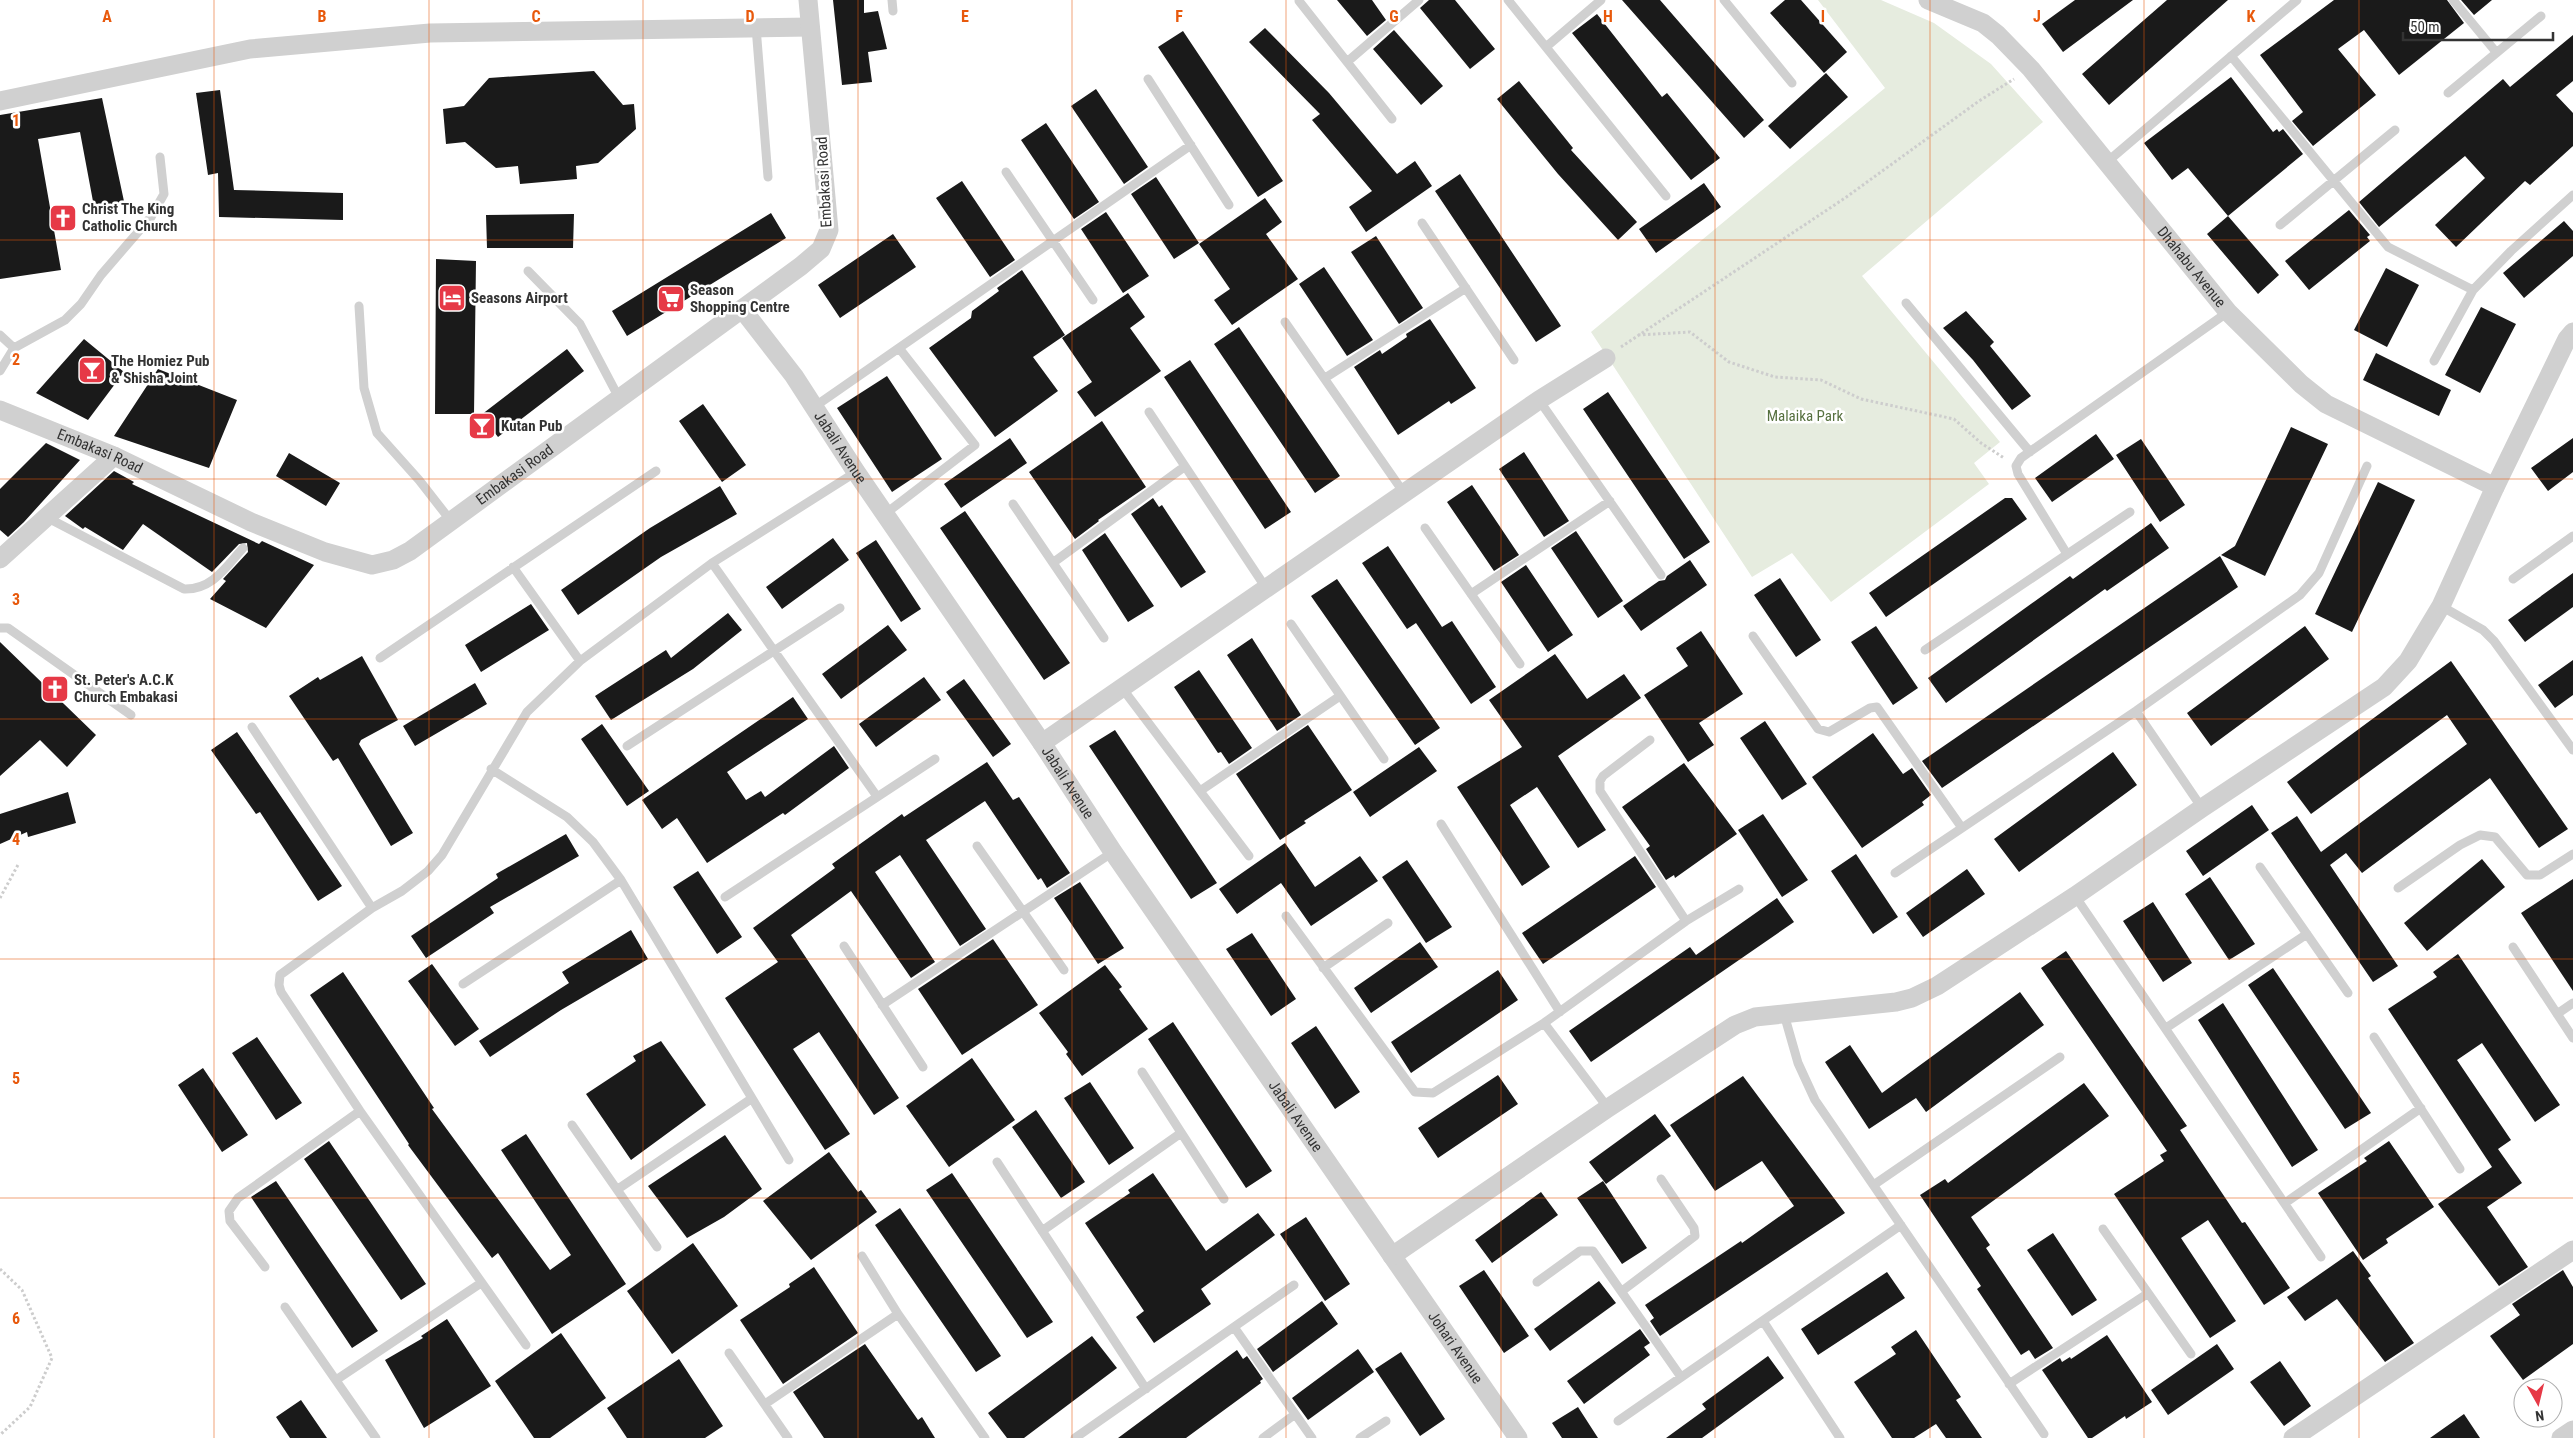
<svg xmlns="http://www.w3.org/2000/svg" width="2573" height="1438" font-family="'Roboto Condensed',sans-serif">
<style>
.green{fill:#e6ecdf}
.building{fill:#1a1a1a}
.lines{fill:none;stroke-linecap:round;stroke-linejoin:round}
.path{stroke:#cdcdcd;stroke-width:3;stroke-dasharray:2.5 2.5;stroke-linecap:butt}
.service{stroke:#d0d0d0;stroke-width:9}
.minor{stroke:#d0d0d0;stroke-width:19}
.grid{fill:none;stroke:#e8590c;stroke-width:1;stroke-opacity:0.55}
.labels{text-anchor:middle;stroke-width:5;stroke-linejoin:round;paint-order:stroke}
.street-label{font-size:15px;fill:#333;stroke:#fff}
.poi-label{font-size:15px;font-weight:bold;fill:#333;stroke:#fff;text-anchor:start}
.park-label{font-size:15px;fill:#56703f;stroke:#fff}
.grid-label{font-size:16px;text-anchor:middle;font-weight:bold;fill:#e8590c;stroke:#fff;stroke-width:5;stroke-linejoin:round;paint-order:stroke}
</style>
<rect width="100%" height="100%" fill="#fff"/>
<path class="green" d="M1818,0h63l53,23 57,41 52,58 -181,154 138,166 -26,21 15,21 -158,118 -39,-49 -40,24 -161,-245 294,-244z"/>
<path class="building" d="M833,0h31v13l14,-2 9,38 -19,3 4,30 -30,3z
M1337,0h35l14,20 -19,16z
M1429,0h26l40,49 -25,20 -50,-61z
M1622,0h38l104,120 -20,18z
M1785,0h16l46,52 -23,21 -54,-60z
M2075,0h58l-70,52 -21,-28z
M2167,0h61l-119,105 -27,-31z
M2334,0h113l17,23 -65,52 -35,-45 -26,19 38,46 -63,51 -21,-25 11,-9 -43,-57z
M2461,0h31l-18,15z
M1597,14l65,83 5,-4 53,65 -29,22 -119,-147z
M1265,28l64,65 68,81 18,-13 17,25 -66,46 -17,-25 23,-16 -60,-71 8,-6 -71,-72z
M1394,30l49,56 -22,19 -48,-56z
M1183,31l100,150 -25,16 -100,-150z
M2573,35v46l-17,14 17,18v33l-43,39 -5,-4 -69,66 -21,-22 50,-47 -20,-22 -86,71 -20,-25 144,-123 7,8z
M594,71l29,34 11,-1 2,25 -38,34 -22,3 1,13 -57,5 -2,-18 -22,2 -31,-26 -19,2 -3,-35 21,-3 25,-28z
M1826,73l22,24 -58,52 -22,-23z
M2231,77l42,55 4,-3 2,3 4,-3 20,25 -75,62 -40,-48 -16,12 -28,-37z
M1519,81l54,67 -2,2 66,72 -19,18 -60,-66 -61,-75z
M1096,89l52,78 -24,17 -53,-78z
M220,90l14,100 109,3v27l-124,-3 -1,-44 -10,2 -12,-82z
M102,98l23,108 -30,6 -15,-80 -42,7 23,131 -61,9v-164z
M1046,123l53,79 -25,17 -53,-79z
M1460,174l101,152 -25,16 -101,-151z
M1156,177l43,66 -25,16 -43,-65z
M962,181l53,79 -25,17 -54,-79z
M1704,183l17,24 -65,46 -17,-24z
M1265,198l17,24 -16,12 32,45 -66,46 -18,-25 16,-11 -31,-45z
M2349,210l21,25 -3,2 3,4 -61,49 -24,-29z
M1106,212l43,64 -26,17 -42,-64z
M771,213l15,25 -159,98 -15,-25z
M574,214l-1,34h-86l-1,-33z
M2228,216l51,59 -21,19 -51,-60z
M2564,221l9,10v25l-49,42 -21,-25z
M893,234l23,33 -76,51 -22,-33z
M1376,236l47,72 -24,16 -48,-72z
M436,259l40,2 -2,153h-39z
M1324,267l49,73 -26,16 -48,-72z
M2386,268l33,17 -32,62 -33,-17z
M1022,270l43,65 -32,22 25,34 -63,46 -66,-89 42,-30 1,-7 27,-20 -2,-3z
M1128,293l17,24 -15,11 31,43 -66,46 -18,-25 15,-10 -30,-44z
M2481,307l35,17 -36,69 -35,-18z
M1966,311l28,31 -4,4 41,50 -19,14 -39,-50 -30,-32z
M1430,319l46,69 -25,16 -2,-3 -51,34 -44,-68 26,-17 2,4 25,-17 -1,-3z
M1239,327l101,149 -25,17 -101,-149z
M84,339l40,33 -36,48 -52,-27z
M567,349l17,22 -86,66 -17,-22z
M2376,353l75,37 -12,26 -76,-36z
M1190,360l101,152 -26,17 -101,-152z
M158,369l79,31 -28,68 -95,-32z
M887,376l55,83 -50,33 -55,-84z
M1608,392l102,150 -26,17 -101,-150z
M703,404l43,61 -24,17 -43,-61z
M1102,421l44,66 -48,33 1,1 -24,18 -46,-67z
M2291,427l37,17 -63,132 -44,-21 14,-9z
M2096,434l18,25 -62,43 -17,-24z
M1010,438l17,25 -66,45 -17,-24z
M2573,438v34l-25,19 -17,-23z
M2141,439l44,66 -25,17 -44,-67z
M46,443l34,17 -56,62 -16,15 -8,-7v-41z
M1524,452l45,69 -25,16 -45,-68z
M289,453l51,30 -14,23 -50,-30z
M114,471l20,11 -2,2 127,60 3,-3 52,24 -48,63 -56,-29 16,-18 -3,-2 25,-27 -1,-9 -8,1 -27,28 -69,-48 -20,26 -38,-23 -2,2 -18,-13z
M2378,482l37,18 -63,132 -37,-18z
M1472,485l47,70 -25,16 -47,-69z
M720,486l17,28 -76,43 -83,58 -17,-25 89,-62z
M1153,498l6,9 3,-2 44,67 -25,16 -50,-74z
M2005,498h7l15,21 -141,98 -17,-24z
M965,511l105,152 -26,17 -104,-152z
M2151,523l18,25 -62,43 -2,-2 -159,114 -18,-25 142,-102 3,3z
M1576,531l47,70 -25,17 -47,-70z
M1105,533l49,73 -26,16 -46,-72z
M833,538l16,22 -67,49 -16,-22z
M876,540l45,69 -20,13 -45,-69z
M1388,546l54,81 10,-6 44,66 -25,17 -55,-81 -9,6 -45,-66z
M2220,556l18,31 -296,201 -20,-27z
M1690,560l17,25 -66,46 -18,-25 36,-25 6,-1 2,-4z
M1526,565l47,70 -25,17 -47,-70z
M2573,573v34l-48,35 -17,-22z
M1780,578l41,62 -25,17 -42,-62z
M1337,579l103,149 -25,17 -104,-149z
M531,604l18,26 -68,42 -16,-27z
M728,613l14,17 -49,39 -82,51 -16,-24 71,-46 5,8z
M888,625l19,25 -66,49 -19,-25z
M1876,626l42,62 -25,17 -42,-63z
M2305,626l24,33 -118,87 -24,-33z
M1701,631l42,63 -44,29 15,22 -26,17 -44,-67 44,-29 -12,-18z
M1252,638l49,77 -24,16 -50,-76z
M0,642l96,93 -29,32 -27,-27 -40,36z
M1555,654l32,45 37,-25 17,24 -83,58 48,74 -28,18 -41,-61 -27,18 40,62 -28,19 -65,-99 65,-40 -33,-47z
M362,656l36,64 -37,20 -2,4 54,89 -22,13 -53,-88 -5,3 -44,-65 29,-19 2,3z
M2573,660v35l-18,13 -17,-23z
M2451,661l117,168 -29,19 -49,-70 -128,95 -16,-20 -16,12 68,101 -25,16 -102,-149 26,-17 24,36 146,-108 -20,-29 -136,99 -24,-32z
M1199,670l53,78 -23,16 -8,-12 -3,1 -44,-66z
M924,677l17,23 -65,47 -17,-23z
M964,679l47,65 -18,13 -47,-65z
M475,683l12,21 -72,42 -12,-20z
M793,697l15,22 -81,53 19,28 15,-9 4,6 69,-51 15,22 -64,47 -2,-2 -76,50 -30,-45 -15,11 -20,-29z
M1765,721l42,63 -25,16 -42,-62z
M602,724l47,67 -22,15 -46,-67z
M1308,725l44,65 -48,31 2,2 -26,17 -44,-66z
M1115,730l102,153 -26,16 -102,-153z
M237,732l105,154 -24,15 -58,-89 -4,2 -45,-64z
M1873,733l30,41 9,-6 19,27 -9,7 2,3 -62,43 -50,-71z
M1419,747l18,24 -67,46 -17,-25z
M2113,752l24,33 -118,87 -25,-33z
M987,762l26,38 6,-3 51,76 -23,15 -6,-10 -3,2 -53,-79 -59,39 60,89 -26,17 -60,-91 -25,17 60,90 -24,16 -60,-87 -60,44 108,163 -25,17 -55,-83 -26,17 57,85 -25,16 -100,-152 53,-36 -25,-34 82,-60 -3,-4 70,-50 2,3z
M1684,763l53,71 -62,44 -1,-3 -8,5 -20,-31 4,-3 -28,-39z
M68,792l8,31 -48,14 -1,-5 -27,12v-30z
M2252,805l17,25 -66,46 -17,-25z
M1763,814l45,66 -26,17 -44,-67z
M566,834l13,22 -89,51 4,6 -68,45 -15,-22 87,-58 -2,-4z
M1285,843l30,44 45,-31 18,25 -67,45 -30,-43 -44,31 -18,-25z
M1856,854l42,63 -25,17 -42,-63z
M1635,856l21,31 -113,77 -21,-31z
M2482,859l23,28 -78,64 -23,-28z
M1407,860l45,67 -26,16 -44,-66z
M1967,869l18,25 -62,43 -17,-24z
M698,871l44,66 -25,17 -44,-67z
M2210,877l45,67 -26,16 -44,-66z
M2573,879v112l-52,-78z
M1080,882l44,66 -26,16 -44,-66z
M1777,898l17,24 -203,140 -22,-31 121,-84 6,8z
M2153,902l39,61 -29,19 -40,-61z
M631,930l17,29 -87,51 -71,47 -11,-16 90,-58 -7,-11z
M1252,933l44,66 -25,17 -45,-67z
M993,939l45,66 -76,50 -44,-66z
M1420,942l18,25 -67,46 -17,-25z
M2066,951l121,175 -7,4 62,93 3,-1 45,66 -26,17 -56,-85 -27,18 55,83 -26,17 -96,-144 50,-33 -4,-6 7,-4 -126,-183z
M2458,954l102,151 -25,17 -53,-79 -25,17 54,80 -13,9 24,34 -35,24 41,60 -29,19 -61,-82 54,-37 -104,-158 49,-32 -4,-5z
M432,964l47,65 -24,17 -47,-65z
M1105,965l17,22 -3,2 29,40 -66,47 -16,-22 2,-2 -29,-39z
M2273,968l98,145 -26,16 -97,-144z
M1498,970l20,30 -107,73 -20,-31z
M343,972l91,136 -2,1 118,161 21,-15 -70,-105 25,-16 100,150 -74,50 -54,-81 -6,5 -84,-113 1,-1 -99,-149z
M2020,992l24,33 -118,87 -10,-14 -47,31 -44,-67 25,-17 32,48z
M2223,1003l95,147 -26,17 -94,-147z
M1173,1022l99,149 -26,17 -98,-149z
M1316,1026l44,66 -25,17 -44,-66z
M257,1037l45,66 -26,17 -44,-67z
M661,1041l45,64 -75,55 -45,-66 50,-33 -3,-5z
M972,1058l43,62 -66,47 -43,-61z
M203,1068l45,67 -26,17 -44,-67z
M1498,1075l20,29 -80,54 -20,-30z
M1743,1076l102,137 -185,123 -10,-15 4,-3 -9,-13 96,-64 1,2 52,-37 -32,-45 -47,30 -45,-66z
M1090,1082l44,66 -25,17 -45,-67z
M2084,1083l25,33 -138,101 19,28 -4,3 67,100 -18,11 -6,-9 -8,5 -44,-66 4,-3 -61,-91 25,-16 3,4z
M1036,1110l49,72 -24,16 -49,-71z
M1655,1114l16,22 -65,48 -17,-22z
M725,1135l37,54 -38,28 -37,21 -39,-52z
M329,1141l97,143 -25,16 -97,-141z
M2389,1141l45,66 -48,32 2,4 -25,17 -45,-67 49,-32 -3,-3z
M829,1152l29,40 3,-2 16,22 -66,48 -48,-59z
M952,1173l101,149 -26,16 -101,-148z
M1153,1173l53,78 52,-38 17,22 -74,54 10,15 -57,39 -18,-26 8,-6 -59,-88 45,-30 -2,-3z
M276,1181l102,150 -26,17 -101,-151z
M1603,1181l44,67 -25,16 -45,-66z
M1541,1192l17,23 -66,48 -17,-23z
M900,1208l101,148 -25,16 -101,-147z
M1306,1217l44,67 -25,17 -45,-67z
M2053,1233l44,67 -25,16 -45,-66z
M693,1243l45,63 -66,48 -45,-63z
M2353,1251l18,25 -3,2 46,65 -29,19 -48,-63 -32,22 -18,-24z
M814,1267l44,66 -75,51 -43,-64 50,-33 -1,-3z
M1484,1270l45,66 -25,17 -45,-67z
M2563,1270l10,17v57l-50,36 -33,-44 30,-21 -8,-11z
M1887,1272l18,26 -87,57 -17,-26z
M1599,1281l17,22 -66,48 -16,-22z
M1322,1301l16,23 -65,48 -16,-23z
M447,1319l44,67 -67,42 -39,-68 38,-22 -2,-2z
M1640,1329l10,14 -6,4 6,8 -66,49 -17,-23z
M1916,1330l45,67 -5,3 26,38h-36l-10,-14 -22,14h-22l-38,-56 42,-28 -5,-7z
M561,1333l45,65 -56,40h-16l-39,-57z
M2107,1335l45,67 -26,17 -1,-3 -33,22h-4l-46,-68 18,-12 2,4 8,-5 1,2z
M1092,1336l25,32 -93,70h-17l-19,-25z
M865,1344l53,76 4,-3 13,21h-111l-31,-46z
M2217,1344l17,25 -66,46 -17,-25z
M1358,1349l16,23 -66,48 -16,-22z
M1237,1350l6,9 4,-3 16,23 -3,2 1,2 -75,55h-68z
M1401,1352l44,67 -25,17 -45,-67z
M1768,1356l16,22 -82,60h-36l40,-29 -4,-5z
M679,1359l44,67 -18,12h-78l-20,-30z
M2280,1361l31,45 -27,20 -34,-44z
M301,1400l26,38h-37l-14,-21z
M1578,1407l20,31h-36l-10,-15z
M2464,1414l16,24h-50z"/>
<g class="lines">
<path class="path" d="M1638,335l52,-3 39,30 46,15 46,3 40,19 93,20 27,24 23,15
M1621,347l224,-149 134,-97 35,-22
M0,898l19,-35
M0,1269l22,21 30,68 -22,49 -30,28"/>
<path class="service" d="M892,0l1,11
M1508,0l158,196
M1724,0l68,83
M2453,0l43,52
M1299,1l93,118
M756,27l12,150
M1546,47l55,-47
M2231,56l157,191 85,43
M1347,62l72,-62
M1148,79l81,126
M2448,93l93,-77
M2107,162l190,-162
M1006,172l87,128
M1422,223l92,137
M2280,225l115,-95
M528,271l52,53 39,74
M1906,303l124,149
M359,306l5,82 13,45 42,47 32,41
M1285,322l119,171
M0,335l14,13
M2434,361l39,-71 38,-39 62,-56
M0,371l14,-23 51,-28 16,-16 20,-29 50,-58 13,-23 -4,-37
M1325,378l141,-90
M1539,400l122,175
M814,407l377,-262
M1149,412l117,176
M1013,504l91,134
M885,514l90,-69 -76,-97
M46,517l138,72c28,1 42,-22 59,-41
M1425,528l95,136
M2067,554l-49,-80 -2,-8 5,-8 207,-146
M1054,562l130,-95
M712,563l164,232
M513,567l67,94
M2513,579l60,-43
M1471,594l139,-93
M2441,606l42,24 11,11 79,109
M1291,624l93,135
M0,628h8l123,87
M1753,636l65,93 11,3 41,-24 7,-1 85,121
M1925,650l205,-138
M380,658l276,-187
M1122,688l127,168
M2136,711l66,97
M252,727l120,181
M1650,740l-47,36 -3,5v10l86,130
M627,746l213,-138
M491,769l76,48 26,25 28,38 168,280
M1200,791l140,-95
M1441,824l119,188
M977,846l87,124
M2260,867l88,126
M1895,873l241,-162 164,-116 19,-22 48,-107
M2398,888l62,-43 20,-10 15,2 32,38h13l33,-21
M2075,896l246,361
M725,897l210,-138
M1286,916l129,176 18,1 111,-70 142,-102 53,-32
M844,946l79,121
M2513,947l60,91
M1323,968l65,-45
M463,984l158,-104
M882,1005l231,-153
M1784,1014l14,49 17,37 229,334
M2557,1014l16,-11
M1544,1023l64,85
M2166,1028l141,-94
M2374,1037l86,132
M1142,1072l82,127
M572,1125l85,122
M997,1162l149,227
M1875,1184l185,-127
M618,1189l133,-90
M2285,1203l136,-95
M2103,1229l88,125
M1042,1231l139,-98
M862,1256l36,58 87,124
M265,1267l-35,-46 -1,-10 9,-13 122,-87
M1537,1282l43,-31h13l88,126
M1622,1291l73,-55 -1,-8 -33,-49
M285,1307l91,131
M1763,1321l77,117
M1234,1327l78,111
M526,1345l-166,-234 -79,-119 -2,-7 1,-10 92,-67 30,-17 26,-20 14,-16 85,-143 53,-51 132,-98 144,-91
M729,1353l59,85
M336,1380l145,-97
M2009,1384l138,-90
M765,1404l133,-90
M1618,1421l283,-196
M1075,1438l219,-153
M1263,1438l31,-23
M1360,1438l26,-17"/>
<g class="minor">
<path id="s1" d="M1928,0l55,23 15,12 33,34 197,243 73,72 25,20 169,83"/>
<path d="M0,101l250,-52 180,-16 380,-6"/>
<path id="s2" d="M742,309l52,67 62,96 186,271 71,109 405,586"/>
<path id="s3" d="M0,410l114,46 137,66 74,30 47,13 21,-5 17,-9 391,-285 20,-17 8,-19 -21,-230"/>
<path d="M0,559l114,-103"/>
<path d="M1042,743l497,-343 67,-42"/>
<path d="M1392,1256l216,-148 127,-83 20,-8 141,-15 16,-4 25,-12 138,-90 127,-88 182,-121 24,-26 33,-55 54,-119 72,-148 6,-7"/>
<path d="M2293,1438l280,-188"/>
<path d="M2561,1438l12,-8"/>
</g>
</g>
<path class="grid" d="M214,0v1438M429,0v1438M643,0v1438M858,0v1438M1072,0v1438M1286,0v1438M1501,0v1438M1715,0v1438M1930,0v1438M2144,0v1438M2359,0v1438M0,240h2573M0,479h2573M0,719h2573M0,959h2573M0,1198h2573"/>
<defs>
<g id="church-square" transform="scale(1.4375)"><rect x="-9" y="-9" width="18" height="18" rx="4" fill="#e63946" stroke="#fff"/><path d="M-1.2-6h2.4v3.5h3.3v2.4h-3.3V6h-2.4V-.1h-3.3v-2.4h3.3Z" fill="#fff"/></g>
<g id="hotel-square" transform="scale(1.4375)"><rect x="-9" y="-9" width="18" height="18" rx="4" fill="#e63946" stroke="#fff"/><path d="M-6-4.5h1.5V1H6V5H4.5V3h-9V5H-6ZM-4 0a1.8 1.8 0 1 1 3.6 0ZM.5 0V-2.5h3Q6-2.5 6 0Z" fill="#fff"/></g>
<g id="supermarket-square" transform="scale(1.4375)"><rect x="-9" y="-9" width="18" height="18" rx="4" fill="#e63946" stroke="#fff"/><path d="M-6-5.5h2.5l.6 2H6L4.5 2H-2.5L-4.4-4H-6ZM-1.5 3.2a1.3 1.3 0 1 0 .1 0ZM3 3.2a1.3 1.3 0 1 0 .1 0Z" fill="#fff"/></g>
<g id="bar-square" transform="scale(1.4375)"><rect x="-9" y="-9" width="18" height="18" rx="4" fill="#e63946" stroke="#fff"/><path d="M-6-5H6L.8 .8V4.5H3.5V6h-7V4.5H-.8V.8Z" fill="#fff"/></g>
</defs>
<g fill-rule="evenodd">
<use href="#church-square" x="63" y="218"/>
<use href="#hotel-square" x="452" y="298"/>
<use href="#supermarket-square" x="671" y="299"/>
<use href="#bar-square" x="92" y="370"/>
<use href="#bar-square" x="482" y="426"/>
<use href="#church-square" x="55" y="689"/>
</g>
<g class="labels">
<g class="street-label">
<text transform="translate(824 182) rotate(-93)" y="5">Embakasi Road</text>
<text dy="5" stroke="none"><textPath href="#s1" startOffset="381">Dhahabu Avenue</textPath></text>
<text dy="5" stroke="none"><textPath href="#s2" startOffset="170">Jabali Avenue</textPath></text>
<text dy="5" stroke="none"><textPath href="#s3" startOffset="108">Embakasi Road</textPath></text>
<text dy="5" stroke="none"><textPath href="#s3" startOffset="574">Embakasi Road</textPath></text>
<text dy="5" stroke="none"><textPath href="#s2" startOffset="575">Jabali Avenue</textPath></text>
<text dy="5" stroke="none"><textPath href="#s2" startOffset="979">Jabali Avenue</textPath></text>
<text dy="5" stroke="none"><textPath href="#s2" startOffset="1260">Johari Avenue</textPath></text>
</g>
<g class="poi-label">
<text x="82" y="214">Christ The King<tspan x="82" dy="17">Catholic Church</tspan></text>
<text x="690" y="295">Season<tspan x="690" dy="17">Shopping Centre</tspan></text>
<text x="471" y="303">Seasons Airport</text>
<text x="111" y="366">The Homiez Pub<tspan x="111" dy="17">&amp; Shisha Joint</tspan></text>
<text x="501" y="431">Kutan Pub</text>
<text x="74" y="685">St. Peter's A.C.K<tspan x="74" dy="17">Church Embakasi</tspan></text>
</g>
<g class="park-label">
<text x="1805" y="421">Malaika Park</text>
</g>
</g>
<g class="grid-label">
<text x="107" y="22">A</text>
<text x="322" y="22">B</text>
<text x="536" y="22">C</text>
<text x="750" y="22">D</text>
<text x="965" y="22">E</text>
<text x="1179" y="22">F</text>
<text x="1394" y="22">G</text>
<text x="1608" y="22">H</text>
<text x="1823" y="22">I</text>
<text x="2037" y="22">J</text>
<text x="2251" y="22">K</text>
<text x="16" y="126">1</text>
<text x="16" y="365">2</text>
<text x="16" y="605">3</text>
<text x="16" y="845">4</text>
<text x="16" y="1084">5</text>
<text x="16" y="1324">6</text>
</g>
<g transform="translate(2538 1403) rotate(172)"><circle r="24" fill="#ffffff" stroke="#adadad"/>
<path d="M0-4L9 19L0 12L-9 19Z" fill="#e63946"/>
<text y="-8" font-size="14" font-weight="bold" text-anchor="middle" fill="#333333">N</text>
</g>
<path d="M2403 32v8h150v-8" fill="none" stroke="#333333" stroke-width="2.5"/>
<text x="2410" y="32" font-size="15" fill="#333333" stroke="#ffffff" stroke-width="4" paint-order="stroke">50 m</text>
</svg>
